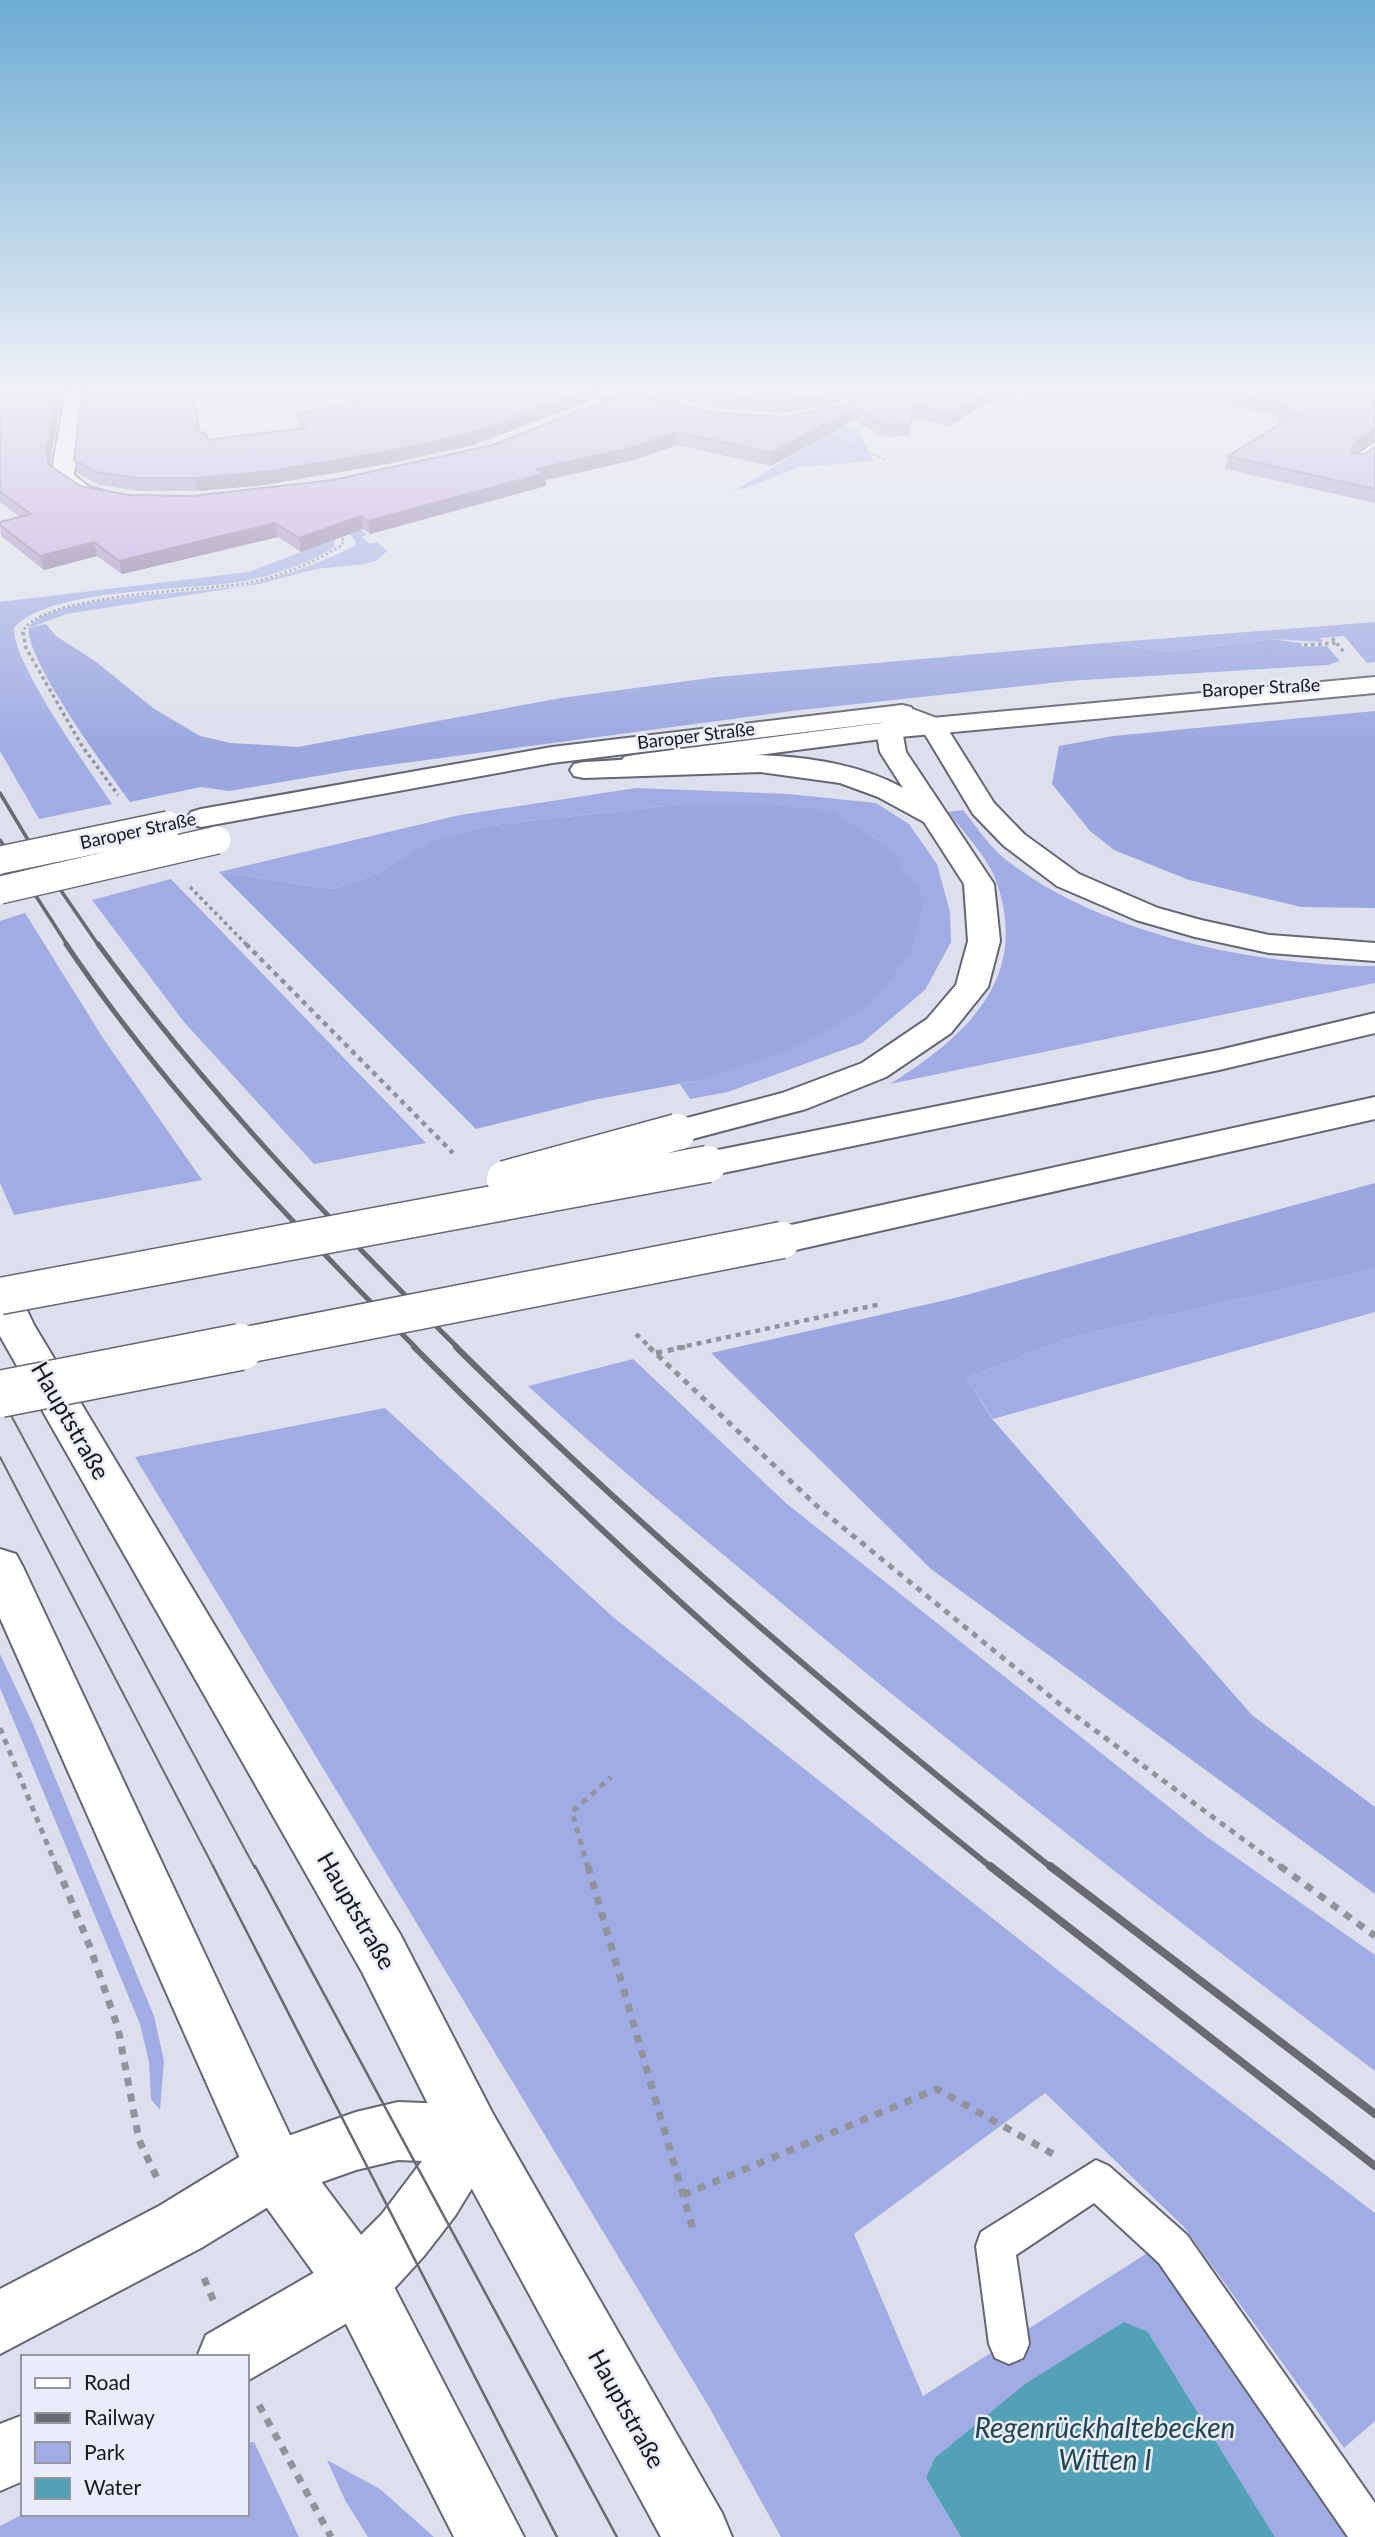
<svg xmlns="http://www.w3.org/2000/svg" width="1375" height="2537" font-family="Lato,sans-serif">
<style>
.green{fill:#a1ace4}
.forest{fill:#9ba7e0}
.water{fill:#52a1b6}
.lines{fill:none;stroke-linecap:round;stroke-linejoin:round}
.lane-casing{stroke:#646771;stroke-width:4}
.street-casing{stroke:#646771;stroke-width:4}
.secondary-casing{stroke:#646771;stroke-width:4}
.primary-casing{stroke:#646771;stroke-width:4}
.highway-casing{stroke:#646771;stroke-width:4}
.path-far4{stroke:#90939c;stroke-width:2.5;stroke-dasharray:2.5 2.5;stroke-linecap:butt}
.path-far3{stroke:#90939c;stroke-width:3.5;stroke-dasharray:3.5 3.5;stroke-linecap:butt}
.path-far2{stroke:#90939c;stroke-width:4.5;stroke-dasharray:5 5;stroke-linecap:butt}
.path-far1{stroke:#90939c;stroke-width:5;stroke-dasharray:6 6;stroke-linecap:butt}
.path{stroke:#90939c;stroke-width:7;stroke-dasharray:8 8;stroke-linecap:butt}
.lane{fill:#fff;fill-rule:evenodd}
.street{fill:#fff;fill-rule:evenodd}
.secondary{fill:#fff;fill-rule:evenodd}
.primary{fill:#fff;fill-rule:evenodd}
.highway{fill:#fff;fill-rule:evenodd}
.tram-far1{stroke:#696a72;stroke-width:2}
.tram{stroke:#696a72;stroke-width:2.5}
.rail-far3{stroke:#696a72;stroke-width:3.5}
.rail-far2{stroke:#696a72;stroke-width:5}
.rail-far1{stroke:#696a72;stroke-width:6}
.rail{stroke:#696a72;stroke-width:8}
.primary-bridge-casing{stroke:#646771;stroke-width:30;stroke-linecap:butt}
.highway-bridge-far1-casing{stroke:#646771;stroke-width:39;stroke-linecap:butt}
.highway-bridge-casing{stroke:#646771;stroke-width:49;stroke-linecap:butt}
.primary-bridge{stroke:#fff;stroke-width:27}
.highway-bridge-far1{stroke:#fff;stroke-width:36}
.highway-bridge{stroke:#fff;stroke-width:46}
.wall{fill:#a38fbf}
.shaded-wall{fill:#85749b}
.building{fill:#bea6de;stroke:#85749b;stroke-width:2}
.labels{text-anchor:middle;stroke-width:5;stroke-linejoin:round;paint-order:stroke}
.far-street-label{font-size:18px;fill:#16171b;stroke:#eaedf9}
.near-street-label{font-size:24px;fill:#16171b;stroke:#eaedf9}
.near-water-label{font-size:28px;font-style:italic;fill:#20454f;stroke:#eaedf9}
</style>
<rect width="100%" height="100%" fill="#dde0ec"/>
<path class="green" d="M841,426l17,2 15,33 -73,6 -69,26z
M324,502l43,33 -5,2 8,7 7,-2 10,9 -11,10 -12,3 -48,5 -57,15 -193,30 -37,14c17,-33 177,-35 218,-43 36,-8 73,-22 106,-38l3,-5z
M335,539l-1,8c-27,18 -65,30 -96,35 -53,9 -191,6 -224,46 -2,35 76,143 98,176l-73,15 -39,-68v-149l249,-30z
M1375,622v40l-8,1 -23,-27 -24,2 3,4 -52,-3 -100,13 -67,-9z
M636,788l152,6 88,9 33,21 28,40 13,48 1,30 -26,48 -63,53 -134,49 -38,7 -10,-15 20,-4 187,-234 -53,-35 -168,-5 -174,19 -60,16 -56,33 -43,15 -114,-17 241,-57z
M963,810c13,16 26,36 42,49 95,75 250,107 370,107v17l-485,101c78,-49 142,-107 105,-206 -8,-21 -33,-48 -47,-66z
M171,879l255,264 -112,21 -130,-142 -92,-122z
M25,913l78,125 99,142 -188,35 -14,-32v-262z
M1375,1269v43l-382,107 -27,-41 106,-41z
M633,1359l154,145 420,333 168,118v116c-204,-155 -406,-311 -602,-475 -83,-69 -166,-137 -245,-210z
M385,1408l228,209 446,354 316,242v208l-31,27 -160,-221 -139,-134 -191,141 69,162 229,-146 205,287h-82l-127,-205 -222,146 35,59h-180l-72,-130 -574,-950z
M0,1654l32,68 122,294 10,45 -4,49 -9,-11 -2,-37 -9,-38 -140,-336z
M254,2442l45,95h-299v-11l23,-12h224v-71z
M327,2460l53,29 54,48h-66l-23,-37z"/>
<path class="forest" d="M46,624l10,12 39,25 58,47 47,28 31,7 67,4 263,-49 156,-21 387,-34 67,9 100,-13 29,4 3,4 24,-1 13,15 -12,4 -260,16 -276,30 -440,59 -123,21 -28,-4 -71,15c-21,-29 -106,-144 -101,-174z
M1375,711v197l-74,-1 -112,-27 -75,-30 -24,-19 -38,-47 7,-38 54,-10z
M756,804l78,7 53,35 37,51 -14,57 -44,55 -83,44 -83,27 -107,20 -117,29 -257,-257 114,17 43,-15 55,-33 61,-16 174,-19z
M1375,1183v86l-303,68 -106,41 27,42 259,295 123,92v87l-444,-325 -220,-216 244,-55z"/>
<path class="water" d="M1124,2322l24,10 127,205h-314l-35,-59 9,-20 90,-74z"/>
<g class="lines">
<g class="lane-casing">
<path id="lane" d="M1375,442v11l-14,12h-10v-6z
M1096,2160l13,6 78,69 188,268v34h-27l-189,-274 -65,-60 -78,52 13,89 -6,14 -14,6 -14,-6 -6,-14 -13,-98 5,-14z"/>
</g>
<g class="street-casing">
<path id="street" d="M66,391h18l-10,84 15,12 28,8 4,4 -4,4c-20,6 -51,-9 -63,-26l-1,-13z
M593,391h30l54,14 3,4 -10,6 -75,-20z"/>
</g>
<g class="secondary-casing">
<path id="secondary" d="M1375,677v16l-486,45 -255,33 -10,-2 -4,-6 4,-6 10,-2 255,-33z"/>
</g>
<g class="primary-casing">
<path id="primary" d="M902,705l9,2 4,6 -4,6 -359,44 -351,64 -10,-3 -4,-6 4,-6 10,-3 351,-62z
M0,1279l14,4 20,42 366,609 93,180 229,399 10,24h-71l-208,-383 -91,-182 -362,-636z
M0,1549l16,5 7,13 273,581 84,112 144,277h-70l-118,-233 -82,-114 -254,-572z"/>
</g>
<g class="highway-casing">
<path id="highway" d="M902,705l40,15 52,83 30,31 55,40 79,34 43,12 68,15 106,8v18l-106,-8 -74,-16 -59,-17 -79,-34 -53,-40 -31,-32 -50,-83 -16,-7 -5,6 4,22 88,132 6,57 -12,46 -37,46 -65,44 -80,32 -129,34 -13,-3 -5,-8 5,-8 118,-31 80,-30 65,-44 29,-34 12,-44 -4,-57 -40,-62 -46,-25 -38,-14 -79,-11 -177,6 -10,-2 -4,-6 4,-6 10,-2c97,-5 231,-23 319,26l-23,-36 -4,-22 17,-23z
M1375,1013v20l-156,37 -511,106 -13,-4 -5,-8 5,-8 13,-4 511,-102z
M1375,1097v22l-593,134 -13,-4 -6,-9 6,-9 13,-4z
M398,2102l75,3 20,9 9,20 -9,20 -38,62 -31,40 -44,48 -133,77v-24h-50l9,-22 130,-75 46,-46 40,-53 -24,-1 -42,10 -65,23 -90,55 -201,106v-65l159,-83 95,-58 102,-36z
M23,2415v66l-23,10v-67z"/>
</g>
<path class="path-far4" d="M822,434l64,26
M22,634c12,-41 190,-43 231,-52 31,-7 62,-20 89,-37l2,-5 -7,-6"/>
<path class="path-far3" d="M23,632l3,16 56,98 36,49
M1332,638l13,15
M1304,645l33,-2
M190,887l58,59"/>
<path class="path-far2" d="M246,944l207,209
M636,1334l15,14
M677,1348l204,-44"/>
<path class="path-far1" d="M649,1347l170,161 243,198 220,162
M656,1353l29,-6
M0,1728l57,140
M588,1868l-16,-56 39,-35"/>
<path class="path" d="M57,1866l33,81 28,81 21,112 18,38
M588,1866l106,367
M1280,1866l95,70
M683,2195l254,-106 116,65
M204,2278l10,24
M259,2405l72,132"/>
<use href="#lane" class="lane"/>
<use href="#street" class="street"/>
<use href="#secondary" class="secondary"/>
<use href="#primary" class="primary"/>
<use href="#highway" class="highway"/>
<path class="tram-far1" d="M0,1395l255,473
M0,1457l214,411"/>
<path class="tram" d="M213,1866l344,671
M255,1866l362,671"/>
<path class="rail-far3" d="M0,793l40,67 59,86
M0,840l68,106"/>
<path class="rail-far2" d="M66,944c99,147 226,279 350,404
M98,944c107,146 232,277 360,404"/>
<path class="rail-far1" d="M414,1347c183,184 375,359 578,521
M456,1347c188,186 389,357 596,521"/>
<path class="rail" d="M990,1866l385,300
M1050,1866l325,248"/>
<g class="primary-bridge-casing">
<path id="primary-bridge" d="M0,860l168,-35
M0,890l217,-50"/>
</g>
<g class="highway-bridge-far1-casing">
<path id="highway-bridge-far1" d="M505,1179l172,-47
M0,1296l708,-132
M231,1348l551,-108"/>
</g>
<g class="highway-bridge-casing">
<path id="highway-bridge" d="M0,1394l240,-47"/>
</g>
<use href="#primary-bridge" class="primary-bridge"/>
<use href="#highway-bridge-far1" class="highway-bridge-far1"/>
<use href="#highway-bridge" class="highway-bridge"/>
</g>
<path class="wall" d="M0,391l50,73 1,2 29,20 49,9 63,1 141,-16 383,-67 68,4 67,-13 30,-13h126l-58,35 -37,-8 -2,18 -26,1 -30,-17 -83,46 -94,-21 -43,15 -88,20v6l-176,48 -7,-5 -62,23 -23,-15 -156,37 -25,-18 -53,14 -43,-34 -1,-14 20,-5 -20,-15z
M375,391h222l1,7 -125,47 -81,18 -128,22 -66,6h-59l-40,-6 -22,-12 -3,-13 126,-36 -1,9 9,7 91,-12 -2,-13 88,-21z
M620,391h252l-46,15 -47,7 -47,-3 -92,-18z
M1143,391h232v49h-2l-19,14h12l9,-8v57l-150,-34 3,-13 54,-33 -5,-1 1,-6 -109,-22 -7,3z"/>
<path class="shaded-wall" d="M58,391h5l-13,73 1,13 -3,-13 -1,-13z
M585,391h12l1,7 -125,47 -81,18 -128,22 -66,6 -3,-13z
M836,391h36l-46,15 -47,7v-12z
M988,391h19l-58,35 2,-12z
M1163,391h7l-1,3 -7,3z
M855,408l-1,12 -83,46v-13z
M197,411l3,13 -1,22 -3,-13z
M1375,428l-2,12 -24,17 4,-13z
M677,432v13l-43,15 -88,20v6l-176,48 -2,-13 168,-52z
M361,516l2,13 -62,23 -2,-14z
M275,523l3,14 -156,37 -3,-13z
M94,542l3,14 -53,14 -4,-14z"/>
<path class="building" d="M0,391h58l-11,60 1,13 32,22 49,9 63,1 141,-16 160,-35 133,-52 90,20 68,4 67,-13 30,-13h107l-37,23 -39,-9 -1,19 -26,1 -30,-17 -84,45 -94,-21 -43,15 -98,22 9,4 -177,48 -7,-5 -62,22 -24,-15 -156,38 -25,-19 -54,14 -40,-31v-3l31,-8 -31,-22z
M82,391h108l7,20 -1,22 9,-1 3,8 97,-12 -8,-13 103,-24h185l-113,42 -81,18 -129,21 -67,6h-59l-40,-6 -22,-12z
M695,391h141l-9,3 -48,7 -47,-3z
M1215,391h160v37l-22,16 -1,10h14l9,-8v43l-147,-33 71,-43 -19,-4 6,-4z"/>
<linearGradient id="sky" x2="0" y2="1"><stop stop-color="#6cacd4"/><stop offset="0.52" stop-color="#f0f1f6"/><stop offset="1" stop-color="#f0f1f6" stop-opacity="0"/></linearGradient>
<rect width="1375" height="746" fill="url(#sky)"/>
<g class="labels">
<g class="far-street-label">
<text transform="translate(1261 688) rotate(-3)" y="6">Baroper Straße</text>
<text transform="translate(696 736) rotate(-7)" y="6">Baroper Straße</text>
<text transform="translate(138 831) rotate(-12)" y="6">Baroper Straße</text>
</g>
<g class="near-street-label">
<text transform="translate(70 1421) rotate(60)" y="8">Hauptstraße</text>
<text transform="translate(356 1911) rotate(60)" y="8">Hauptstraße</text>
<text transform="translate(626 2409) rotate(61)" y="8">Hauptstraße</text>
</g>
<g class="near-water-label">
<text x="1105" y="2438">Regenrückhaltebecken<tspan x="1105" dy="32">Witten I</tspan></text>
</g>
</g>
<rect x="21" y="2355" width="228" height="161" fill="#eaedf9" stroke="#9597a0" stroke-width="2"/>
<rect x="35" y="2378" width="35" height="10" fill="#ffffff" stroke="#9597a0" stroke-width="2"/>
<text x="84" y="2390" font-size="21" fill="#16171b">Road</text>
<rect x="35" y="2413" width="35" height="10" fill="#696a72" stroke="#9597a0" stroke-width="2"/>
<text x="84" y="2425" font-size="21" fill="#16171b">Railway</text>
<rect x="35" y="2442" width="35" height="21" fill="#a1ace4" stroke="#9597a0" stroke-width="2"/>
<text x="84" y="2460" font-size="21" fill="#16171b">Park</text>
<rect x="35" y="2478" width="35" height="21" fill="#52a1b6" stroke="#9597a0" stroke-width="2"/>
<text x="84" y="2495" font-size="21" fill="#16171b">Water</text>
</svg>
